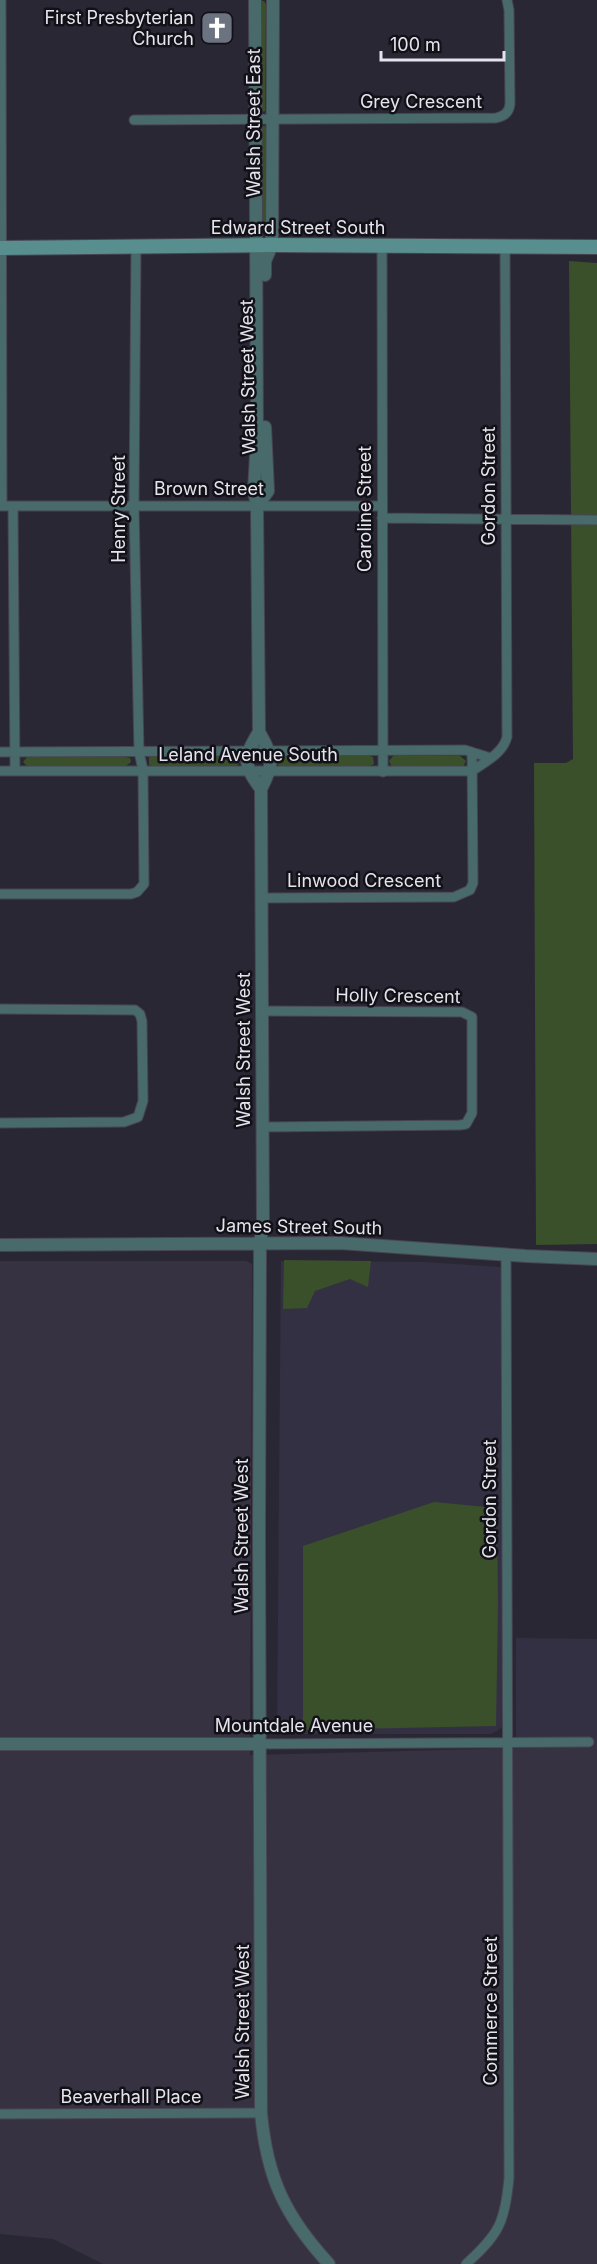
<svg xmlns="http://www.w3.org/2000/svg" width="597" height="2264" font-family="Inter,sans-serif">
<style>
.commercial{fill:#363242}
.built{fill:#343043}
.green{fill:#3a502a}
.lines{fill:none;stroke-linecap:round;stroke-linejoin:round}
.minor-casing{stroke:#484553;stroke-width:11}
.tertiary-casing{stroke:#484553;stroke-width:14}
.secondary-casing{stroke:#484553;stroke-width:16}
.minor{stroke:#496a6a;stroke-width:9}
.tertiary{stroke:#496a6a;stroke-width:12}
.secondary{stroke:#588e8e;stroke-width:14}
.labels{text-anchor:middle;stroke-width:5;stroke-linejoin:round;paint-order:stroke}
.poi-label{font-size:18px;fill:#e5e4ee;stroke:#121117;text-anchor:end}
.street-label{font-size:18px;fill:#e5e4ee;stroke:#121117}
</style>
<rect width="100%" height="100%" fill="#2a2735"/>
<path class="commercial" d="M0,1261h246l6,3 -2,491 270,-7v-100l77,-3v619h-494l-50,-25 -53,-5z"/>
<path class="built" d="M281,1261l144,1 75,5 2,4v456l-5,4 -6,3h-210l-4,-4z
M516,1638l81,1v98l-81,1z"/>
<path class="green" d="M262,1h2l2,3 -1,107 -2,1 -2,-1z
M262,126h3l2,3 -1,101 -4,4 -2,-2z
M569,261l28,2v981l-61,1 -2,-482h32l7,-4z
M237,755l4,6 -4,5h-85l-3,-1v-8l5,-1z
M280,755h87l6,2 1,7 -7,3h-88l-4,-7z
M394,755l66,1 6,5 -3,6h-71l-3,-6z
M27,757h99l4,1 1,4 -5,4h-99l-4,-4z
M284,1260l87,1 -3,26 -18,-8 -35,12 -8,17 -24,1z
M434,1502l63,6 1,97 -2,121 -193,4v-184z"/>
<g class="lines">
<g class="minor-casing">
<path id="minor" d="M1,0l1,506
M134,120l362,-2c8,-2 13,-5 14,-14l-1,-94 -2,-10
M382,246l1,526
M0,506h382
M13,506l2,265
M382,518l215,2
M0,752l465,-2 26,8
M0,771h472c13,-9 31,-18 35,-34l-2,-490
M0,894h131l6,-2 7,-8 -1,-114 -4,-18 -5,-246 2,-260
M262,898l192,-1 16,-7 3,-7 -1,-131
M0,1009l135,1 5,4 2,7 1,80 -5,16 -14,5 -124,1
M262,1011l200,1 10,5v96l-6,11 -6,1 -197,2
M259,1744l330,-2
M0,2114l261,-1
M466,2264c33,-30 39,-41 43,-86l-3,-923"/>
</g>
<g class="tertiary-casing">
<path id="tertiary" d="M255,0l2,438 -3,53 3,15 2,226
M265,275v-14l7,-16 1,-245
M257,506l11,-15 -3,-64
M261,789c-18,-24 -18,-31 -2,-57 15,25 15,32 2,57l2,434 -3,20 -1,293 2,577c6,65 24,103 68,151
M0,1245l340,-2 186,13 71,3
M0,1744h259"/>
</g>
<g class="secondary-casing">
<path id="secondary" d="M0,248l272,-3 325,2"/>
</g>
<use href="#minor" class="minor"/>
<use href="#tertiary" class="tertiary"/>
<use href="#secondary" class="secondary"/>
</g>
<defs>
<g id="church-square" transform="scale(1.725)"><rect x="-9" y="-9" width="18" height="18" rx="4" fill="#6b7280" stroke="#121117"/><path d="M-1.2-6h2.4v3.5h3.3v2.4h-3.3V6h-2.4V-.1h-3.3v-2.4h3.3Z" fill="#fff"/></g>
</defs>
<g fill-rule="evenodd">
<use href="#church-square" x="217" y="28"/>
</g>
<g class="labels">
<g class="poi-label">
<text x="194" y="24">First Presbyterian<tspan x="194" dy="21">Church</tspan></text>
</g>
<g class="street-label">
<text x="421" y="108">Grey Crescent</text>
<text transform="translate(254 123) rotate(-90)" y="6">Walsh Street East</text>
<text x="298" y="234">Edward Street South</text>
<text transform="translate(248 377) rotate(-91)" y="6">Walsh Street West</text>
<text transform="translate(489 486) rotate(-90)" y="6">Gordon Street</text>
<text x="209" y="495">Brown Street</text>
<text transform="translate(119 509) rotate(-90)" y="6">Henry Street</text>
<text transform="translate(365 509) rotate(-90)" y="6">Caroline Street</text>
<text x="248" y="761">Leland Avenue South</text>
<text x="364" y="887">Linwood Crescent</text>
<text transform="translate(398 996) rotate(1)" y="6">Holly Crescent</text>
<text transform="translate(244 1050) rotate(-90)" y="6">Walsh Street West</text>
<text transform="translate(299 1227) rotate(1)" y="6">James Street South</text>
<text transform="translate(490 1499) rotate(-90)" y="6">Gordon Street</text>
<text transform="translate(242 1536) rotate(-90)" y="6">Walsh Street West</text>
<text x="294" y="1732">Mountdale Avenue</text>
<text transform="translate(491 2011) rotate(-90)" y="6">Commerce Street</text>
<text transform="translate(243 2022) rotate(-90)" y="6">Walsh Street West</text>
<text x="131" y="2103">Beaverhall Place</text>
</g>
</g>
<path d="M381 51v9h123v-9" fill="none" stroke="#e5e4ee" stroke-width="3"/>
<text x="390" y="51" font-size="18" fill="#e5e4ee" stroke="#121117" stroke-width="4.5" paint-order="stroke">100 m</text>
</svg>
